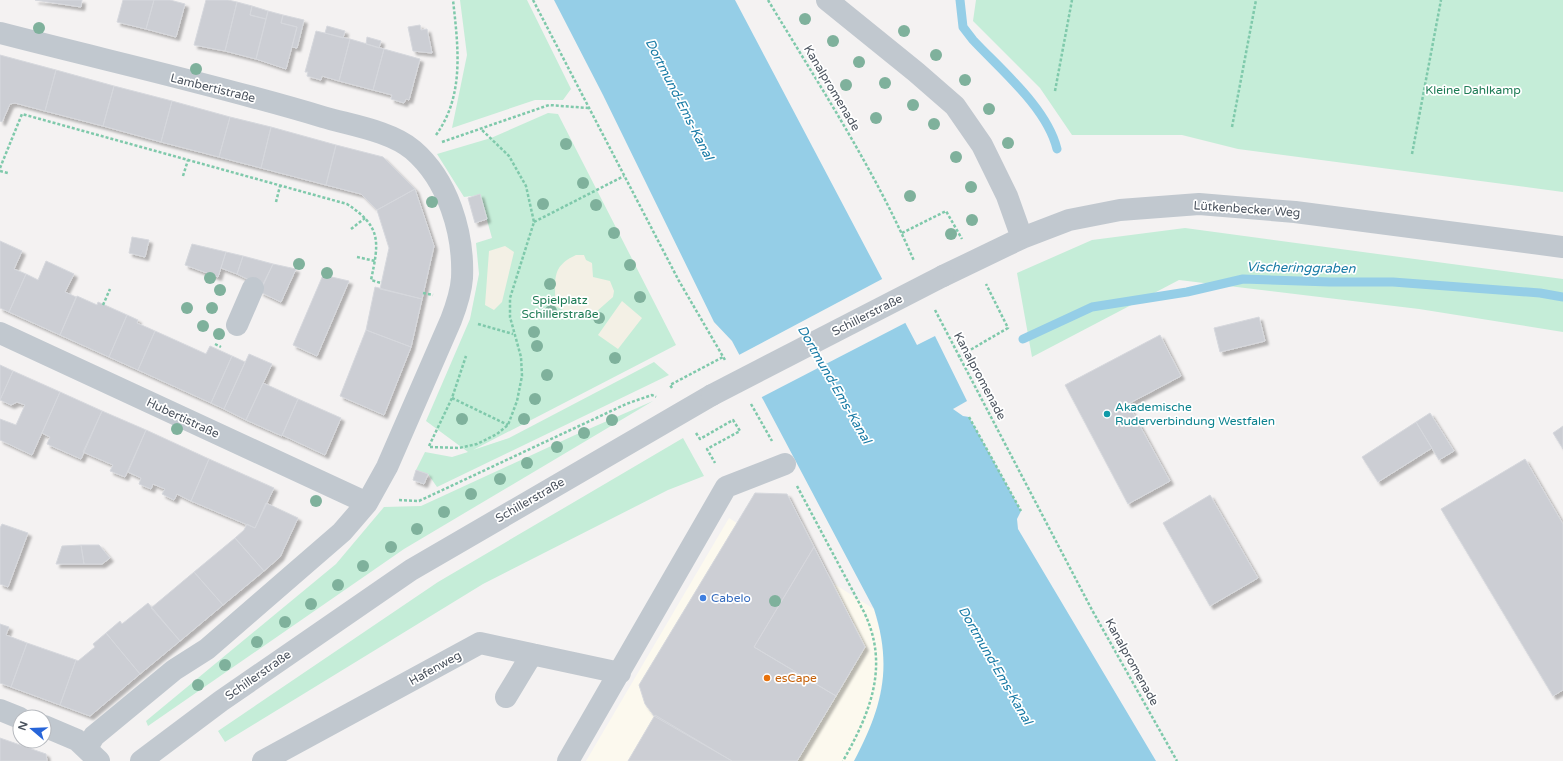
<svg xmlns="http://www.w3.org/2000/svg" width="1563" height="761" font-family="'Varela Round',sans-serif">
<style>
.commercial{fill:#fcf9ee}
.green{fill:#c5edd8}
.sand{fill:#f3f0e5}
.water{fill:#95cee7}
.pier{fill:#f4f2f2}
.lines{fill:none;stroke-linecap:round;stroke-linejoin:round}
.stream{stroke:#95cee7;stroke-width:9}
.building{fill:#ccced4;stroke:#d6d8dd;filter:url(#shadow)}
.path{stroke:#7fc9ab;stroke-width:2.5;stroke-dasharray:3 2;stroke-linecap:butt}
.minor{stroke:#c1c8cf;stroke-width:22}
.minor-bridge{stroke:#c1c8cf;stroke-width:22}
.tree{fill:#7fb19c}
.culture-dot{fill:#0f9aa8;stroke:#fff;stroke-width:1.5}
.shop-dot{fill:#3f7fe0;stroke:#fff;stroke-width:1.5}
.food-dot{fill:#e8710a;stroke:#fff;stroke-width:1.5}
.labels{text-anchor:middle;stroke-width:3.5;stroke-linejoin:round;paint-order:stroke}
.street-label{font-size:12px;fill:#4b535e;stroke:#fff}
.park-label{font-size:12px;fill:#1f7c56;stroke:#fff}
.culture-label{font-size:12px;fill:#0d838f;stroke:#fff;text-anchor:start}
.shop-label{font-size:12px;fill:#366cbe;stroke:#fff;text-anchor:start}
.food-label{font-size:12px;fill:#c56008;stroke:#fff;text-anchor:start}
.water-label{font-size:13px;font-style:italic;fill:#177aa5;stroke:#fff}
</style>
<defs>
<filter id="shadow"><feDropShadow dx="3.5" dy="3.5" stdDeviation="1" flood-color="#0004"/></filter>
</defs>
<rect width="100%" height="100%" fill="#f4f2f2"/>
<path class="commercial" d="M729,518l145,91 9,34 1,30 -8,40 -8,23 -14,25h-268z"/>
<path class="green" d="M460,0h67l44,89 -8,11h-28l-83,28 15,-73z
M976,0h587v192l-325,-43 -56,-14h-110l-32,-47 -67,-67z
M548,113l10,1 118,231 -203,105 36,-12 145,-76 15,13 -232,112 -9,-13 -12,-4 9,-18 27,5 16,-5 -42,-31 44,-102 9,-45 -3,-31 16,-5 -12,-43 -16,2 -27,-43 54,-16z
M1185,228l378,51v53l-144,-23 -240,-29 -147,77 -15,-84 75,-33z
M653,401l-249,148 -256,177 -2,-5 190,-157 48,-57 37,-1 154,-71z
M683,438l21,38 -36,14 -185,94 -258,158 -7,-11 220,-149z"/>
<path class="sand" d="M505,246l9,6 -12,50 -8,8 -9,-5 4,-54z
M576,255h8l2,5 6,3 1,14 17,4 4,10 -1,6 -17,15 -25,2 -16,-8c1,-26 -5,-39 21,-51z
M622,301l20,17 -24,31 -20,-14z"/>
<path class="water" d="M554,0h181l182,345 18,-9 32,65 -14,8 10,7 6,1 52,94 -4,8 1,10 138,232h-302c28,-53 39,-93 20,-152l-142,-268 -18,-19 -111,-227z"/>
<path class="pier" d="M884,278l23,44 -147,76 -23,-42z"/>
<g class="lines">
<path class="stream" d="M960,0l3,27 10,13c28,30 74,68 84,109
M1023,339l69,-32 95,-15 56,-13 87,3h63l147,11 23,4"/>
</g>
<path class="building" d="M35,0h47l-1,7z
M123,0h31l-8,29 -29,-7z
M154,0h16l15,4 -9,33 -30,-8z
M206,0h22l9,2 -12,49 -31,-6z
M237,2l15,4 -2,9 16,4 -10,40 -31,-8z
M252,6l16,5 -2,8 -16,-4z
M268,11l15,4 -2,8 16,4 -11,42 -30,-10z
M283,15l21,5 -7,28 -5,-1 5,-20 -16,-4z
M420,25l1,5 6,-1 5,24 -19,-2 -5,-24z
M327,26l18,5 -2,7 -18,-5z
M316,31l34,8 -11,42 -17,-5 -1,4 -14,-4 1,-4h-3z
M367,37l14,4 -2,7 -13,-4z
M350,39l34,10 -11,41 -34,-9z
M384,49l36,10 -11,41 -3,-1 -2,4 -13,-4 1,-4 -19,-5z
M0,55l56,15 -11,41 -30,-8 -5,1 -8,18 -2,-1z
M56,70l58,16 -11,40 -58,-15z
M114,86l58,15 -11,41 -58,-16z
M172,101l58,16 -11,40 -58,-15z
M230,117l41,10 -10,41 -42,-11z
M271,127l65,18 -10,40 -65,-17z
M336,145l47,12 32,32 -38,21 -16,-16 -35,-9z
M415,189l19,57 -12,53 -42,-10 9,-41 -12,-38z
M480,194l7,25 -12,4 -7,-25z
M132,237l17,3 -4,17 -16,-4z
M0,241l22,10 -8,18 12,5 -17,38 -9,-4z
M192,244l34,8 -8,25 -33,-12z
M226,252l17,4 -6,18 -16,-6z
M243,256l30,8 -11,22 -25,-12z
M46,261l28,13 -9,18 11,5 -16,38 -51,-23 17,-38 12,6z
M273,264l23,5 -15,33 -21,-10z
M323,275l26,6 -32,75 -24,-11z
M375,287l47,12 -11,48 -45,-17z
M77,296l20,9 1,-3 29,13 -18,42 -49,-22z
M127,315l11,5 -1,3 18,8 -17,39 -29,-13z
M1259,317l6,24 -45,11 -6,-24z
M366,330l45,17 -27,68 -44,-19z
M155,331l51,23 4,-8 22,10 -21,47 -73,-33z
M1160,335l21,41 -53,28 42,77 -42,23 -63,-119z
M249,354l23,10 -26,56 -22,-11z
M232,356l13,6 -21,47 -13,-6z
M0,365l13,6 -13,29z
M13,371l47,21 -28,63 -32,-15v-21l16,6 9,-20 -8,-3 -6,3 -11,-5z
M263,383l35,16 -16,37 -36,-16z
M60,392l42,19 -21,48 -34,-15 3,-7 -8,-4z
M298,399l43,19 -16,37 -43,-20z
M102,411l44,19 -21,47 -15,-6 3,-6 -30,-13z
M1430,413l24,38 -15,9 -23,-38z
M1416,422l16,26 -54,34 -16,-25z
M1563,426v23l-10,-16z
M146,430l63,29 -18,42 -14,-7 -3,6 -12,-6 3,-5 -12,-5 -2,5 -12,-5 2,-6 -13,-6z
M209,459l65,29 -19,40 -64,-27z
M1525,459l38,65v166l-10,6 -112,-187z
M416,470l12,4 -4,10 -11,-4z
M755,493l32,1 27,53 -60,100 82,49 -39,65h-65l-78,-45 -9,-12 -6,-19z
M1210,495l48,83 -48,28 -47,-83z
M266,503l32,15 -18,39 -16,14 -29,-33 9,-8 3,-6 8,4z
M2,524l26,9 -20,54 -8,-3v-56z
M235,538l29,33 -41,34 -29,-33z
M81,545l3,19h-28l6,-18z
M81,545h18l11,13 -8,6h-18z
M814,547l51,100 -29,49 -82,-49z
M194,572l29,33 -43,36 -29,-33z
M148,603l32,38 -40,33 -34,-41 14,-12 2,3z
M0,624l9,3 -3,8 21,8 -16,44 -11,-4z
M106,633l34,41 -50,42 -30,-11 16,-45 2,1 17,-14 -2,-3z
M27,643l49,17 -16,45 -49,-18z
M655,715l77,46h-104z
M0,738l46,16 1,7h-47z"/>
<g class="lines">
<path class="path" d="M533,0l146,281 46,79
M768,0c51,85 107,170 146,261
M1055,91l17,-91
M1232,127l24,-127
M436,135c29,-40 22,-89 17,-135
M442,142l107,-37 39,3
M1412,154l29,-154
M0,168l22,-54 325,90c35,23 32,38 24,76l10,3
M0,171l8,2
M183,176l5,-16
M276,202l4,-16
M534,222l90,-46
M351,229l14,-11
M902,233l44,-22 16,28
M357,257l18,4
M423,293l10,2
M103,305l7,-16
M935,310l157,300 85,151
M478,324l35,10
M215,344l6,3
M958,357l50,-29 -22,-44
M672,388l-2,-3 53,-28
M452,398l56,27
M751,404l21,37
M969,417l52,94
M696,433l4,6 33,-19 7,11 -33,18 8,14
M429,446l23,-48 14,-42
M430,447l29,1 18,-4 20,-10 11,-9 9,-24 5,-25 -1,-19 -11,-40v-19l24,-76 -8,-36 -17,-30 -27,-26
M797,486l67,126c26,54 6,101 -21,149
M399,500l20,1 207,-97 26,-9 4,2"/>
<path class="minor" d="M827,0l89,72 39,34 27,39 25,51 15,42
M0,33c108,28 217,52 323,84 27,8 68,14 90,33 35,30 51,83 49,128 -1,15 -6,29 -11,42l-64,147 -20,36 -25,29 -135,117 -33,21 -80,66 -7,12
M943,276l79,-38 47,-18 51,-10 79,-6 96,8 268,35
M237,325l16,-37
M0,333l367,170
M506,697l26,-43
M0,710l20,8
M44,726l33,14 22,21
M141,761l80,-60 190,-131 301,-175
M263,761l217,-118 140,30
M568,761l158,-274 59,-23"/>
<path class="minor-bridge" d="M712,395l231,-119"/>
</g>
<g class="tree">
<circle cx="805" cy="19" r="6"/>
<circle cx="39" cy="28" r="6"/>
<circle cx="904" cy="31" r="6"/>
<circle cx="833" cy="41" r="6"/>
<circle cx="936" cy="55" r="6"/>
<circle cx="859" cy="62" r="6"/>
<circle cx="196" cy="69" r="6"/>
<circle cx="965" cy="80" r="6"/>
<circle cx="885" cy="83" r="6"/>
<circle cx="846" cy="85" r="6"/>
<circle cx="913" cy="105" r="6"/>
<circle cx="989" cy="109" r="6"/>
<circle cx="876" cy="118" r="6"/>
<circle cx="934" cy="124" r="6"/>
<circle cx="1008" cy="143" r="6"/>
<circle cx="566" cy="144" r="6"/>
<circle cx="956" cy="157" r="6"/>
<circle cx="583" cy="183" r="6"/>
<circle cx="971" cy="187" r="6"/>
<circle cx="910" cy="196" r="6"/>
<circle cx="432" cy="202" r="6"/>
<circle cx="543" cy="204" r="6"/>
<circle cx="596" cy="205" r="6"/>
<circle cx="972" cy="220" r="6"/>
<circle cx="614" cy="233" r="6"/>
<circle cx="951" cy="234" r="6"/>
<circle cx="299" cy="264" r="6"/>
<circle cx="630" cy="265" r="6"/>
<circle cx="327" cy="273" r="6"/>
<circle cx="210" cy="278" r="6"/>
<circle cx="550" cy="284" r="6"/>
<circle cx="220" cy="290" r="6"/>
<circle cx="640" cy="297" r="6"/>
<circle cx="187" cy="308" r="6"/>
<circle cx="212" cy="308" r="6"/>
<circle cx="551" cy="311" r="6"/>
<circle cx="599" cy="318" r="6"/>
<circle cx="203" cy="326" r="6"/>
<circle cx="534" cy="332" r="6"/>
<circle cx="219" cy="334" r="6"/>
<circle cx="537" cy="346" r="6"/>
<circle cx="615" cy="358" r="6"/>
<circle cx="547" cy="375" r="6"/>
<circle cx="535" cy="399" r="6"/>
<circle cx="462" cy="419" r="6"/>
<circle cx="524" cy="419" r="6"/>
<circle cx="612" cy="420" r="6"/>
<circle cx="177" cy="429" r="6"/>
<circle cx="584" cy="433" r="6"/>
<circle cx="557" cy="447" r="6"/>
<circle cx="527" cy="463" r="6"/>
<circle cx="500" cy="479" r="6"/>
<circle cx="471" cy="494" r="6"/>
<circle cx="316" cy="501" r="6"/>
<circle cx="444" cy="512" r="6"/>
<circle cx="417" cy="529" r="6"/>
<circle cx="391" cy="547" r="6"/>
<circle cx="363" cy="566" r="6"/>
<circle cx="338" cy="585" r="6"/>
<circle cx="775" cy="601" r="6"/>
<circle cx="311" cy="604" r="6"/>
<circle cx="285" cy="622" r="6"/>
<circle cx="257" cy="642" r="6"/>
<circle cx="225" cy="665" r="6"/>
<circle cx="198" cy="685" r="6"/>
</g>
<circle class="culture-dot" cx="1107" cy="414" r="4"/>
<circle class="shop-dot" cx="703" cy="598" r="4"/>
<circle class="food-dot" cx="767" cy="678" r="4"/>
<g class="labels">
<g class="street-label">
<text transform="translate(213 88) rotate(14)" y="4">Lambertistraße</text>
<text transform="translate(832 88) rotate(59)" y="4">Kanalpromenade</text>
<text transform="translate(1247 209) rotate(4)" y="4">Lütkenbecker Weg</text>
<text transform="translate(867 315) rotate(-27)" y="4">Schillerstraße</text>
<text transform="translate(980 376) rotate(62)" y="4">Kanalpromenade</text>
<text transform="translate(183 418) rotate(25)" y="4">Hubertistraße</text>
<text transform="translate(530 500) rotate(-30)" y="4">Schillerstraße</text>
<text transform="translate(1132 662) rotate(61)" y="4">Kanalpromenade</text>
<text transform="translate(435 668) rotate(-29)" y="4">Hafenweg</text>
<text transform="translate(258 675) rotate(-35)" y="4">Schillerstraße</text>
</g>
<g class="park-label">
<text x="1473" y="94">Kleine Dahlkamp</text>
<text x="560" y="304">Spielplatz<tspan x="560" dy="14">Schillerstraße</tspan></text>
</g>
<g class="culture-label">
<text x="1115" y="411">Akademische<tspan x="1115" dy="14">Ruderverbindung Westfalen</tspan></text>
</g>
<g class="shop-label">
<text x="711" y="602">Cabelo</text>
</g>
<g class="food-label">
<text x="775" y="682">esCape</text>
</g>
<g class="water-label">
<text transform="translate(680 99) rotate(63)" y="5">Dortmund-Ems-Kanal</text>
<text transform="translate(1301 267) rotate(1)" y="5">Vischeringgraben</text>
<text transform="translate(835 384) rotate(60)" y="5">Dortmund-Ems-Kanal</text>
<text transform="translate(996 665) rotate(60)" y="5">Dortmund-Ems-Kanal</text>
</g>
</g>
<g transform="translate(32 729) rotate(289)"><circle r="19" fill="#ffffff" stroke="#b7babf"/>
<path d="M0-3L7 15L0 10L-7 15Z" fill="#2765d9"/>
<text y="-6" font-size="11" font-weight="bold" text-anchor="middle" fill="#4b535e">N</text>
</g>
</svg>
